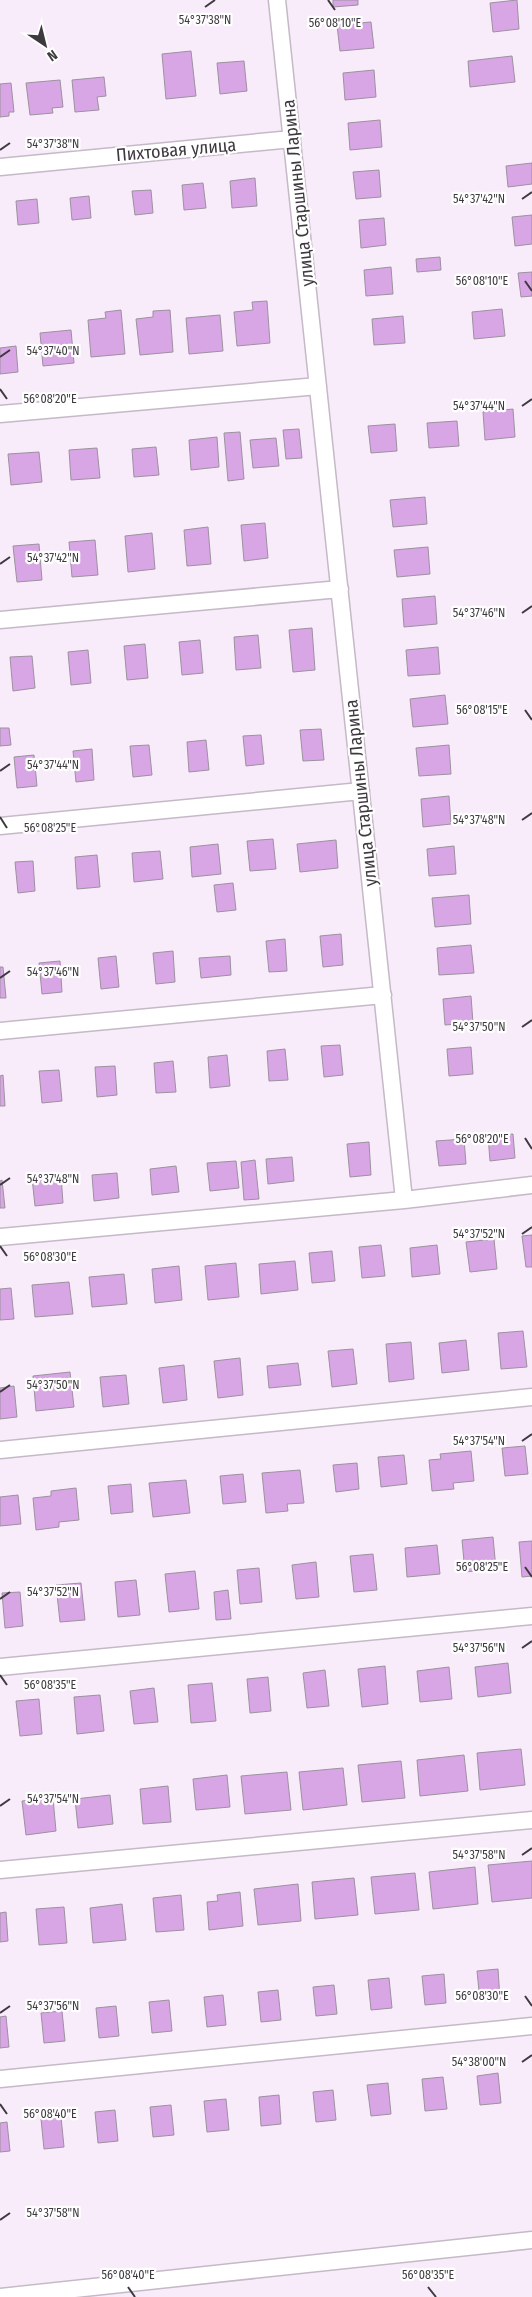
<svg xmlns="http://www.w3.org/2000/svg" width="532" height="2297" font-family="'Fira Sans Condensed',sans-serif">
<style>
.building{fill:#d9a6e5;stroke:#9c919f}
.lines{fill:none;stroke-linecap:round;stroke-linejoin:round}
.street-casing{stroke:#c5b9c7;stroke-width:19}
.street{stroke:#fff;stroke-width:16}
.ticks{fill:none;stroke:#3e393f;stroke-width:2}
.labels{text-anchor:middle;stroke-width:4.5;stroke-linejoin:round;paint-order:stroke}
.street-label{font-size:18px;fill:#3e393f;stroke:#fefefe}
.ticks-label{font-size:12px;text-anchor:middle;fill:#3e393f;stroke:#fefefe;stroke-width:4.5;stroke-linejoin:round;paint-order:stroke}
</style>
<rect width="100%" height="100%" fill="#f8ecfb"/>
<path class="building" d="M333,0h25v5l-25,2z
M517,0l2,29 -26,3 -3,-29z
M371,22l3,26 -34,3 -3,-26z
M191,51l5,45 -30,3 -4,-45z
M512,56l3,26 -45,5 -2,-26z
M244,61l3,30 -27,3 -3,-31z
M374,70l2,27 -31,3 -2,-27z
M104,77l2,19 -9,1 2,13 -24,2 -3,-32z
M60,80l3,27 -11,1 1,5 -23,2 -4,-32z
M11,83l3,29h-5v4l-9,1v-33z
M380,120l2,27 -32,3 -2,-27z
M532,163v21l-24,3 -2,-21z
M379,170l2,27 -25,2 -3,-27z
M255,178l2,28 -25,2 -2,-27z
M203,183l3,25 -22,2 -2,-25z
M151,190l2,23 -18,2 -3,-24z
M89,196l2,22 -19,2 -2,-22z
M37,199l2,24 -21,2 -2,-24z
M532,215v29l-17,2 -3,-29z
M384,218l2,27 -25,3 -2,-28z
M440,257l1,13 -24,2 -1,-13z
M391,267l2,27 -27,2 -2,-26z
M532,272v24l-11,1 -3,-24z
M267,301l3,42 -33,3 -3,-34 19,-2 -1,-8z
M502,309l3,27 -31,3 -2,-27z
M121,310l4,44 -34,3 -3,-37 18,-2 -1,-6z
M170,310l3,42 -33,3 -4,-36 17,-2v-6z
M220,315l3,36 -34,3 -3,-36z
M403,316l2,27 -31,2 -2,-26z
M71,330l3,33 -31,3 -3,-33z
M16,346l2,26 -18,2v-26z
M513,409l2,28 -30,3 -2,-28z
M457,421l2,25 -30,2 -2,-25z
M395,424l2,27 -26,2 -3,-27z
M299,429l3,29 -16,1 -3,-29z
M240,432l4,47 -16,2 -4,-48z
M217,437l2,30 -28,3 -2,-30z
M276,438l3,28 -26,2 -3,-28z
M156,447l3,28 -25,2 -2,-28z
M97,448l3,30 -29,2 -2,-30z
M39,452l3,30 -31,3 -3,-31z
M425,497l2,27 -34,3 -3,-27z
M265,523l3,35 -24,3 -3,-36z
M208,527l3,37 -24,2 -3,-36z
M152,533l3,36 -27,3 -3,-36z
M95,540l3,35 -26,2 -3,-35z
M39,544l3,36 -25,2 -4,-36z
M428,547l2,27 -33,3 -3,-27z
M435,596l2,28 -33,3 -2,-28z
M312,628l3,42 -22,2 -4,-42z
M258,635l3,33 -25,2 -2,-33z
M200,640l3,33 -21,2 -3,-33z
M145,644l3,34 -21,2 -3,-34z
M438,647l2,27 -32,2 -2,-26z
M88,650l3,33 -20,2 -3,-33z
M32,656l3,32 -22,3 -3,-34z
M445,695l3,29 -35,3 -3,-28z
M0,728h9l2,17 -11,1z
M321,729l3,31 -21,1 -3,-31z
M261,735l3,29 -18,2 -3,-30z
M206,740l3,30 -20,2 -2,-30z
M149,745l3,30 -19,2 -3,-31z
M449,745l2,29 -32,2 -3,-28z
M92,749l2,31 -18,2 -3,-31z
M34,755l3,31 -20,2 -3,-31z
M449,796l2,28 -28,3 -2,-28z
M273,839l3,30 -26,2 -3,-30z
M336,840l2,28 -38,4 -3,-28z
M218,844l3,30 -29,3 -2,-30z
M454,846l2,28 -27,2 -2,-27z
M160,851l3,28 -29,3 -2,-29z
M97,855l3,32 -23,2 -2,-32z
M33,861l2,30 -17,2 -3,-31z
M233,883l3,27 -19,2 -3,-27z
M469,895l2,29 -36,3 -3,-29z
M341,934l2,31 -20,2 -3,-31z
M285,939l2,32 -18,1 -3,-31z
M471,945l3,28 -35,2 -2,-27z
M173,951l2,31 -19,2 -3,-31z
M116,956l3,31 -18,2 -3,-31z
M230,956l1,19 -30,3 -2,-20z
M60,961l2,31 -20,2 -3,-31z
M0,967h3l3,31h-6z
M471,996l2,27 -28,2 -2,-26z
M340,1045l3,30 -19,2 -3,-31z
M471,1047l2,27 -24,2 -2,-27z
M285,1049l3,31 -19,1 -2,-30z
M227,1055l3,31 -20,2 -2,-31z
M173,1061l3,31 -20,1 -2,-30z
M115,1066l2,29 -20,2 -2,-30z
M59,1070l3,31 -20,2 -3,-32z
M3,1075l2,31h-5v-30z
M513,1134l2,24 -25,3 -2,-25z
M464,1139l2,25 -27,2 -3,-25z
M369,1142l2,33 -21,2 -3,-33z
M292,1157l2,24 -26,3 -2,-25z
M255,1160l4,39 -15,1 -3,-38z
M236,1161l3,27 -29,3 -3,-28z
M176,1166l3,26 -27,3 -2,-26z
M117,1173l2,25 -25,3 -2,-26z
M61,1176l2,27 -28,3 -3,-28z
M2,1180l3,28h-5v-27z
M532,1235v32h-6l-4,-31z
M494,1239l3,30 -27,3 -4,-30z
M381,1245l4,31 -23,2 -3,-31z
M437,1245l3,29 -28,3 -2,-29z
M332,1251l3,30 -23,2 -3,-30z
M295,1261l3,29 -37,4 -2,-30z
M236,1263l3,34 -31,3 -3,-34z
M179,1266l3,34 -27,3 -3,-34z
M124,1274l3,30 -35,3 -3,-30z
M69,1282l4,32 -38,3 -3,-32z
M11,1288l3,31 -14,1v-31z
M523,1331l4,36 -26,2 -3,-36z
M466,1340l3,30 -27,3 -3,-30z
M411,1342l3,37 -25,3 -3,-38z
M353,1349l4,35 -25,3 -4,-36z
M240,1358l3,37 -25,3 -4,-37z
M298,1363l3,22 -32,3 -2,-22z
M184,1365l3,35 -24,3 -4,-35z
M70,1372l4,35 -38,4 -3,-35z
M126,1375l3,29 -26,3 -3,-30z
M14,1386l3,31 -17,2v-31z
M525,1446l3,28 -23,2 -3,-28z
M471,1451l3,30 -21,2 1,6 -22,2 -3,-31 12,-1 -1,-5z
M404,1455l3,29 -26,3 -3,-30z
M357,1463l2,26 -23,3 -3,-27z
M300,1470l4,33 -17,1 1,7 -22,2 -4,-40z
M243,1474l3,28 -23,2 -3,-28z
M186,1480l4,33 -37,4 -4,-34z
M131,1484l2,28 -22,2 -3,-28z
M76,1488l3,32 -20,2v5l-23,3 -3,-32 18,-2v-5z
M18,1495l3,29 -21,2v-29z
M493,1537l3,32 -31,3 -3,-32z
M532,1541v35l-10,1 -3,-35z
M437,1545l3,29 -33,3 -2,-29z
M373,1554l4,36 -23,2 -4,-36z
M316,1562l3,35 -23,2 -4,-34z
M259,1568l3,34 -22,2 -3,-34z
M195,1571l4,38 -30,3 -4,-38z
M136,1580l4,35 -22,2 -3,-35z
M81,1583l4,37 -25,2 -4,-37z
M228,1590l3,29 -15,1 -2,-28z
M20,1592l3,34 -18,2 -3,-35z
M508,1663l3,30 -33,4 -3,-30z
M385,1666l3,38 -26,3 -4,-38z
M449,1667l3,32 -32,3 -3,-31z
M325,1670l4,36 -22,2 -4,-35z
M268,1677l3,34 -21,2 -3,-34z
M212,1683l4,38 -25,2 -3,-38z
M154,1688l4,34 -24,2 -4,-33z
M100,1695l4,36 -27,3 -3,-37z
M39,1699l3,35 -22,2 -4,-35z
M521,1749l4,36 -45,5 -3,-37z
M464,1755l4,36 -48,5 -3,-36z
M401,1761l4,37 -43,4 -4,-37z
M343,1768l4,37 -44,5 -4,-38z
M287,1772l4,38 -46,4 -4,-38z
M227,1775l3,32 -34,3 -3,-31z
M168,1786l3,36 -28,2 -3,-35z
M110,1795l3,29 -35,4 -3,-29z
M53,1798l3,33 -30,4 -4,-34z
M532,1861v37l-40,4 -4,-37z
M475,1867l3,37 -45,5 -4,-37z
M415,1873l4,37 -44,4 -4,-37z
M354,1878l4,37 -43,4 -3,-37z
M298,1884l3,37 -43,4 -4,-36z
M240,1892l3,34 -34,4 -2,-28 11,-1 -1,-6z
M181,1895l3,35 -28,2 -3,-34z
M122,1904l4,36 -33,3 -3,-35z
M64,1907l3,36 -28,2 -3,-36z
M6,1912l2,29 -8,1v-29z
M498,1969l2,30 -20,2 -3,-30z
M444,1974l2,29 -21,2 -3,-29z
M389,1978l3,30 -21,2 -3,-30z
M334,1985l3,29 -21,2 -3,-29z
M278,1990l3,30 -20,2 -3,-30z
M223,1995l3,30 -19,2 -3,-30z
M169,2000l3,31 -20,2 -3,-31z
M116,2006l3,30 -20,2 -3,-30z
M62,2011l3,30 -21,2 -3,-30z
M6,2016l3,31 -9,1v-31z
M498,2073l3,30 -21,2 -3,-29z
M443,2077l4,32 -22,2 -3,-32z
M388,2083l3,31 -20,2 -4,-31z
M333,2090l3,30 -20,2 -3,-30z
M279,2095l2,29 -20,2 -2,-29z
M226,2099l3,31 -22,2 -3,-31z
M171,2105l3,30 -21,2 -3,-30z
M115,2110l3,31 -20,2 -3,-31z
M61,2117l3,30 -20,2 -3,-30z
M7,2122l3,29 -10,1v-29z"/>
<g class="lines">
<g class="street-casing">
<path id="street" d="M277,0l127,1200
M0,167l292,-28
M0,414l318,-28
M0,620l340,-31
M0,826l361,-35
M0,1031l383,-36
M0,1237l404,-37 128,-15
M0,1450l532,-53
M0,1667l532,-51
M0,1870l532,-50
M0,2079l532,-53
M0,2297l532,-57"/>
</g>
<use href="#street" class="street"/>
</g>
<path class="ticks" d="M328,0l7,10M205,7l10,-7M0,150l10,-7M522,199l10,-7M525,281l7,10M0,357l10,-7M0,389l7,10M522,406l10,-7M0,564l10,-7M522,613l10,-7M525,710l7,10M0,771l10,-7M0,817l7,11M522,820l10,-7M0,978l10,-7M522,1027l10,-7M525,1138l7,11M0,1185l10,-7M522,1234l10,-7M0,1246l7,10M0,1392l10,-7M522,1441l10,-7M525,1567l7,10M0,1599l10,-7M522,1648l10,-7M0,1675l7,10M0,1806l10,-7M522,1855l10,-7M525,1996l7,10M0,2013l10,-7M522,2062l10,-7M0,2104l7,10M0,2220l10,-7M128,2287l7,10M428,2287l8,10"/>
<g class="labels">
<g class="street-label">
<text transform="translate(176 150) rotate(-5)" y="6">Пихтовая улица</text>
<text transform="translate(298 193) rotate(-96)" y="6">улица Старшины Ларина</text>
<text transform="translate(361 793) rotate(-96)" y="6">улица Старшины Ларина</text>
</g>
</g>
<g class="ticks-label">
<text x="205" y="24">54°37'38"N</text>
<text x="335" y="27">56°08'10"E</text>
<text x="53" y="148">54°37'38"N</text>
<text x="479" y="203">54°37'42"N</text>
<text x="482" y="285">56°08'10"E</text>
<text x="53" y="355">54°37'40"N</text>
<text x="50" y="403">56°08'20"E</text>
<text x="479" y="410">54°37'44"N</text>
<text x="53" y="562">54°37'42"N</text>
<text x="479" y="617">54°37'46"N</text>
<text x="482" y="714">56°08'15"E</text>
<text x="53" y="769">54°37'44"N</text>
<text x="479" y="824">54°37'48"N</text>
<text x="50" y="832">56°08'25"E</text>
<text x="53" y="976">54°37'46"N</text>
<text x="479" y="1031">54°37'50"N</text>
<text x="482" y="1143">56°08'20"E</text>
<text x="53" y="1183">54°37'48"N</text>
<text x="479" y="1238">54°37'52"N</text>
<text x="50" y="1261">56°08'30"E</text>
<text x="53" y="1389">54°37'50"N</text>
<text x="479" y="1445">54°37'54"N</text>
<text x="482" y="1571">56°08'25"E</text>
<text x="53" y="1596">54°37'52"N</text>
<text x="479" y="1652">54°37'56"N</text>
<text x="50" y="1689">56°08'35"E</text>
<text x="53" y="1803">54°37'54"N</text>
<text x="479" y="1859">54°37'58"N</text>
<text x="482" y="2000">56°08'30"E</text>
<text x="53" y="2010">54°37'56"N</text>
<text x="479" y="2066">54°38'00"N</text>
<text x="50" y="2118">56°08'40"E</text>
<text x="53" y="2217">54°37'58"N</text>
<text x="128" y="2279">56°08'40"E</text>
<text x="428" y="2279">56°08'35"E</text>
</g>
<g transform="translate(45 45) rotate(145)" stroke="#fefefe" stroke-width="4" paint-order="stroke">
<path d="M0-4L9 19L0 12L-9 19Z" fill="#3e393f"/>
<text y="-8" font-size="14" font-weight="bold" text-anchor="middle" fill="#3e393f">N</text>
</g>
</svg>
